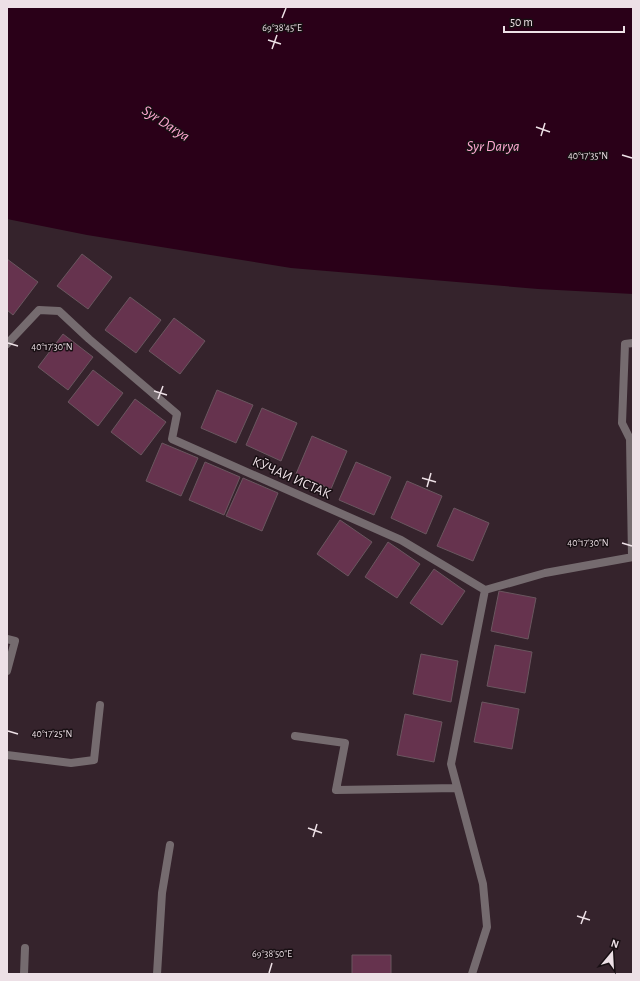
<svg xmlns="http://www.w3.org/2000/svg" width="640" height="981" font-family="'Alegreya Sans',sans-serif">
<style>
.water{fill:#2a0018}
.building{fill:#66334e;stroke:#6a565f}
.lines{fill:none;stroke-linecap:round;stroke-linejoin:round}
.street{stroke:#756b6f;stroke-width:8}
.ticks{fill:none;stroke:#ede0e6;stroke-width:1.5}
.labels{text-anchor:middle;stroke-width:3;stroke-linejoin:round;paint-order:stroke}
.street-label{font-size:14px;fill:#ede0e6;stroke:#180f13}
.water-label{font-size:15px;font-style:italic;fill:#fda8d1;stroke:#180f13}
.ticks-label{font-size:10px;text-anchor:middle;fill:#ede0e6;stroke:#180f13;stroke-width:3;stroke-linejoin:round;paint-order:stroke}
</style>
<rect width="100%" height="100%" fill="#35232c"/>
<path class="water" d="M7,7h626v287l-95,-5 -247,-21 -204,-33 -80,-16z"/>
<path class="building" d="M82,254l30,23 -24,32 -31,-23z
M7,259l31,23 -25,33 -6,-5z
M130,297l31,23 -25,33 -31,-23z
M174,318l31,23 -25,33 -31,-23z
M63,334l30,23 -25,33 -30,-23z
M93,370l30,23 -25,33 -30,-24z
M217,390l36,15 -17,38 -35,-15z
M135,399l31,23 -25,33 -30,-23z
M262,408l35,15 -16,38 -35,-16z
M312,436l35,15 -16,38 -35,-15z
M162,443l36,15 -17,38 -35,-15z
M205,462l35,15 -16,38 -35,-15z
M356,462l35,15 -17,38 -35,-15z
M243,478l35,15 -16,38 -36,-15z
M407,481l35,15 -16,38 -35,-16z
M454,508l35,15 -16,38 -36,-15z
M340,520l32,22 -24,34 -31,-22z
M388,542l32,22 -23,34 -32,-21z
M434,569l31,22 -23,34 -32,-22z
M499,591l37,7 -8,41 -37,-8z
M495,645l37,7 -7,41 -38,-7z
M421,654l37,7 -7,41 -38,-8z
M482,702l37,7 -7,40 -38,-7z
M405,714l37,8 -8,40 -37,-7z
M352,955h39v19h-39z"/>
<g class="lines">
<path class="street" d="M7,344l32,-34 20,1 30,28 88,75 -5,25 229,101 84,50 60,-17 88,-16
M632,557l-2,-118 -8,-16 3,-79 8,-1
M7,639l8,2 -8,30
M295,736l50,7 -9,47 121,-2
M7,755l64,8 23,-3 6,-55
M24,974l1,-26
M157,974l5,-81 8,-48
M472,974l15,-47 -4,-43 -32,-120 34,-174"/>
</g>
<path class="ticks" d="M282,18l4,-10M268,40l13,4M272,49l5,-14M536,127l14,5M541,136l4,-13M622,155l10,3M8,343l10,3M154,391l13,4M158,399l5,-13M422,478l14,4M427,487l4,-14M622,543l10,3M8,731l10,3M308,828l14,5M313,837l4,-13M577,916l13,4M581,924l5,-13M269,973l3,-10"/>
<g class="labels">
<g class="street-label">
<text transform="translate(292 477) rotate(24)" y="5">КӮЧАИ ИСТАК</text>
</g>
<g class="water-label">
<text transform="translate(166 123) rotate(33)" y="5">Syr Darya</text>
<text x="493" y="151">Syr Darya</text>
</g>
</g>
<g class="ticks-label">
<text x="282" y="31">69°38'45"E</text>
<text x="588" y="159">40°17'35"N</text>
<text x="52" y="350">40°17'30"N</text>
<text x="588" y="546">40°17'30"N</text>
<text x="52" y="737">40°17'25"N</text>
<text x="272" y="957">69°38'50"E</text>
</g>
<rect width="640" height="981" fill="none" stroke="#ede0e6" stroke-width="16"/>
<g transform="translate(612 953) rotate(18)" stroke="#180f13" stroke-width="3" paint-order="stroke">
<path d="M0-3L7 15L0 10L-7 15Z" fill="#ede0e6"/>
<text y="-6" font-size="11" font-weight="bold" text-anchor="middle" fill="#ede0e6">N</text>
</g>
<path d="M504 26v6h120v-6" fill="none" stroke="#ede0e6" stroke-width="2"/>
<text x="510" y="26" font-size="12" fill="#ede0e6" stroke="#180f13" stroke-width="3" paint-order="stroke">50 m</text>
</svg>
